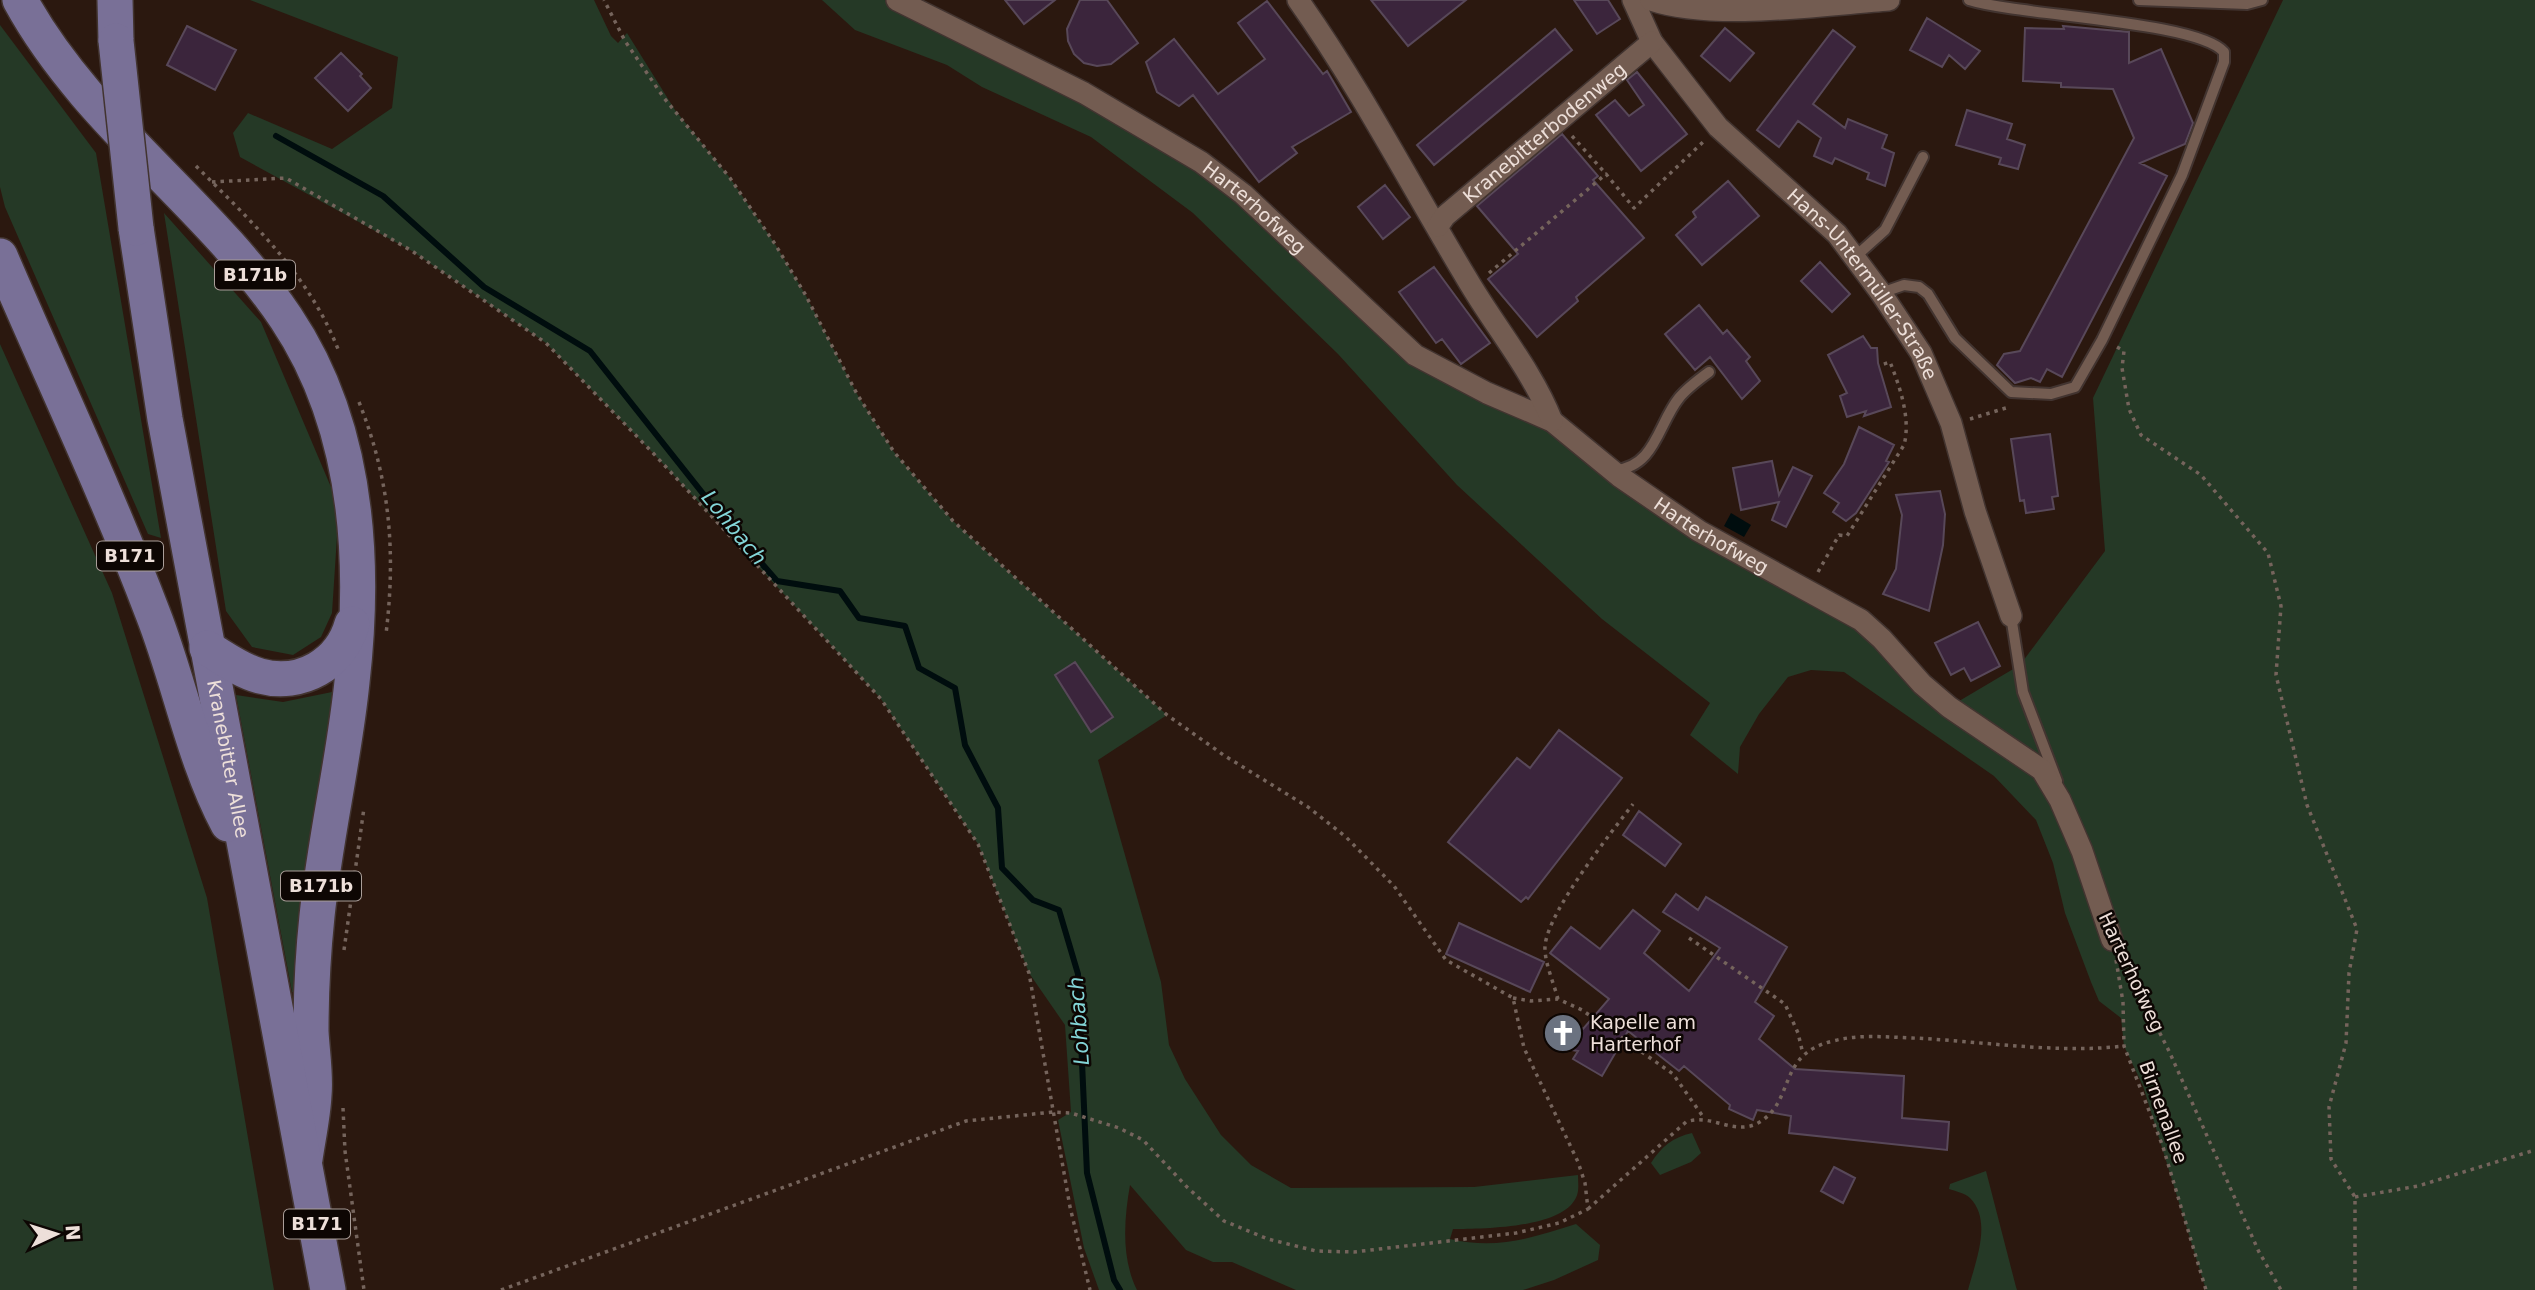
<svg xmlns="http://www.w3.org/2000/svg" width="2535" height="1290" font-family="'DejaVu Sans',sans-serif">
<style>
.green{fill:#253926}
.water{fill:#000d0e}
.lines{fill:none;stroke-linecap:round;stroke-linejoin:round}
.stream{stroke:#000d0e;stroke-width:6}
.building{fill:#3b253c;stroke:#584859;stroke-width:2}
.service-casing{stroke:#423430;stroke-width:14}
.minor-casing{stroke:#423430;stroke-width:24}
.primary-casing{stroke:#423430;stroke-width:38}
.path{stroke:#75645c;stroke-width:3.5;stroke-dasharray:3.5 5;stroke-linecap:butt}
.service{stroke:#735c51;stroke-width:10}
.minor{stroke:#735c51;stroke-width:21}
.primary{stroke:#797097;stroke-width:35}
.primary-bridge-casing{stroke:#423430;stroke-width:38;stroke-linecap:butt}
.primary-bridge{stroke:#797097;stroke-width:35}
.labels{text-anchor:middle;stroke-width:5;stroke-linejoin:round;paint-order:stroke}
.shield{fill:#0d0603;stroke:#aa9e99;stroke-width:2}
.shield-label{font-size:18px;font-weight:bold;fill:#eddfd9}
.street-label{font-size:19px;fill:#eddfd9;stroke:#0d0603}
.poi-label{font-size:19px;fill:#eddfd9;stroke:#0d0603;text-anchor:start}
.water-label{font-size:21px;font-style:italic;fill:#83d5d7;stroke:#0d0603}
</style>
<rect width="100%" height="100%" fill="#2b180f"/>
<path class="green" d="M250,0h344l17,36 7,7 9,-10 48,77 55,68 45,66 30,50 52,100 37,58 59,69 214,194 -69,45 63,222 8,63 16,34 36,56 30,30 40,23 183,-1 104,-12c0,9 2,18 -4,26 -17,27 -92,28 -121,28l-3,10c47,11 81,-1 126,-15l24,21 -2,15 -44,20 -31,10h-227l-64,-28h-19l-27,-12 -56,-65c-6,34 -9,73 7,105h-38l-15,-42 -26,-128 13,-8 -6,-87 -36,-52 -51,-129 -97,-145 -228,-246 -107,-110 -134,-92 -172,-94 -7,-24 15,-20 84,36 60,-41 6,-51z
M822,0h75l304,162 214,193 137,66 67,55 242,144 88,87 71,-42 85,-114 -12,-153 190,-398h252v1290h-329l-63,-204 -19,-40 -3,-28 -22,-17 -8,-19 -26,-69 -12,-50 -17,-43 -42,-44 -150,-104 -33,-2 -23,7 -29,37 -19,33 -2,27 -48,-39 20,-32 -108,-84 -145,-134 -119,-131 -145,-141 -102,-76 -109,-50 -35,-22 -92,-35z
M0,25l96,128 65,385 -13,-4 -143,-327 -5,-20z
M164,213l97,109 78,184 -7,107 -11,24 -28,18 -41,-8 -26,-36z
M0,344l112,249 95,305 67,392h-274z
M332,692l-32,300h-8l-56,-297 47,7z
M1692,1133l9,20 -10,9 -31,13 -9,-12c10,-16 22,-26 41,-30z
M1986,1171l30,116 1,3h-49c7,-27 25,-69 2,-92 -5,-5 -15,-7 -21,-9l1,-5z"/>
<path class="water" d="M1731,513l20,12 -7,12 -20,-11z"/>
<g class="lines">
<path class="stream" d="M276,136l107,60 101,91 106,64 137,173 50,57 63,10 19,27 46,8 14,42 36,20 10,57 33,63 4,60 31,32 26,10 19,64 9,199 27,107 6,10"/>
</g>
<path class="building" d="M1005,0h50l-31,24z
M1080,0h27l31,43 -27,21 -14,2 -13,-3 -10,-9 -6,-13 -1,-12z
M1371,0h95l-58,46z
M1574,0h34l12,19 -23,15z
M1267,1l56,73 4,-3 24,41 -59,35 5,6 -38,29 -66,-87 -14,11 -22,-14 -11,-30 28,-23 44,55 47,-35 -27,-36z
M1927,18l53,33 -15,18 -16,-14 -7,12 -32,-17z
M187,26l49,24 -21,40 -48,-25z
M2063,26l66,6v31l32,-14 32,74 -8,21 -45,19 27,13 -105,201 -15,-8 -7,13 -9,-4 -16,5 -18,-18 7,-11 16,-3 114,-213 -21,-49 -52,-2v-4l-38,-2 2,-53 39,1z
M1725,28l29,25 -24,28 -29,-25z
M1555,29l17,21 -138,115 -17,-20z
M1833,30l22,17 -42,57 32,24 3,-9 39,16 -5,13 12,5 -9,33 -18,-7 2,-6 -34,-15 -3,6 -18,-8 7,-18 -23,-17 -19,26 -22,-17z
M341,53l21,21 -2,2 11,12 -23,23 -33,-33z
M1637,72l50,62 -46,37 -45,-56 19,-15 14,16 15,-11 -17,-25z
M1967,110l45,14 -5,15 18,6 -7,24 -19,-5 2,-6 -45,-13z
M1562,134l36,42 -5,4 51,58 -68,59 2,4 -41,36 -49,-58 30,-25 -41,-48z
M1728,181l31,35 -57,49 -26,-30 20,-18 -3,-5z
M1385,185l25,32 -27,22 -25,-32z
M1820,262l30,32 -18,18 -31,-31z
M1434,267l56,76 -29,21 -19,-25 -6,4 -37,-51z
M1699,305l24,29 4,-4 23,27 -4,4 14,20 -18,18 -32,-42 -15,13 -30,-36z
M1863,336l8,12h6l1,15 13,44 -27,9 2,-5 -19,6 -7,-21 7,-3 -19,-38z
M1859,427l35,18 -8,16 3,1 -33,51 -10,8 -13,-9 6,-9 -15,-10 20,-29z
M2050,434l8,62 -6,1 2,12 -28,4 -2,-13 -4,1 -9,-62z
M1772,461l7,34 14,-28 19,9 -26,51 -14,-7 7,-18 -38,8 -8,-42z
M1940,491l5,23 -2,31 -14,66 -46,-17 13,-25 6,-54 -6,-20z
M1978,622l22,44 -29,15 -7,-13 -13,7 -16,-32z
M1075,662l38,55 -22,15 -36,-57z
M1559,730l63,48 -94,121 -2,-2 -5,5 -73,-60 69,-84 13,10z
M1639,811l42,33 -16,22 -42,-31z
M1676,894l22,16 8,-13 81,50 -32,55 19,14 -15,23 36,30 109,7 -2,42 47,4 -2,28 -158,-17 2,-17 -34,-6 -4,10 -24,-11 1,-4 -46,-39 -5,5 -51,-40 -26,45 -29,-17 5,-8 -24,-4 -4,-11 12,-20 21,13 26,-30 -59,-46 21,-26 29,22 33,-39 27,21 -16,22 45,38 31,-43 -57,-36z
M1459,923l85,39 -14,30 -84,-38z
M1834,1167l21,11 -12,25 -22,-12z"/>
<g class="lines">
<g class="service-casing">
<path id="service" d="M2139,0l108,4 15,-4
M1855,257l30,-27 38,-73
M1881,293l23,-8 15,2 9,7 27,44 56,54 40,2 24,-7 27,-47 80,-165 42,-113v-10c-27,-31 -204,-36 -255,-52
M1615,470c40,-3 43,-46 64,-72 8,-10 19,-18 30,-26
M2011,616l12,76 34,89"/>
</g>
<g class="minor-casing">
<g id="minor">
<path id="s1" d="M897,0l187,93 117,69 42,32 172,161 72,38 65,28 67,55 80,55 162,89 21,19 40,45 27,23 93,63 18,30 22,51 30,89"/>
<path d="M1298,0c63,89 113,186 169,279 28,48 65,91 85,142"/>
<path id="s2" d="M1633,0l19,42 66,85 119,107 44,59 40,60 30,70 24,88 36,105"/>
<path d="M1651,0c62,21 171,5 238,0"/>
<path id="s3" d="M1438,226l7,-10 207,-174"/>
</g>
</g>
<g class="primary-casing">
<g id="primary">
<path d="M20,0c67,123 188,202 266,318 71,106 80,241 66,364 -8,78 -27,156 -35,234 -4,38 -6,77 -6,115 1,21 5,44 3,64 -1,21 -6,43 -9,64"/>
<path d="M115,0l1,41"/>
<path id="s4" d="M136,228l29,191 163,871"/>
<path d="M0,256c51,119 107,237 153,358 27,69 40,144 75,210"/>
<path d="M207,648c17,10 34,23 53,28 41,11 81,-12 92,-52"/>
</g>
</g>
<path class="path" d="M1572,136l34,38
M196,166c55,55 113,109 142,183
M212,182l74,-4 126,73 134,92 107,110 228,246 97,145 51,129 41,234 20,83
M1489,273l117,-99 28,34 69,-66
M2117,347l7,4 -2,17 7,41 12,26 60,40 67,78 13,53 -5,69 31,130 50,124 -8,44 -3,70 -17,64 2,52 24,38v93
M359,402c31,78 37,149 27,232
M1970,419l39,-12
M1818,572l21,-37 8,1 57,-91c7,-26 -4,-58 -14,-83l-9,3
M1689,938l96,66 13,29 5,21
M344,950l20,-142
M2121,957l48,94 90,201 22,38
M2116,960l7,42 1,44 39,101 43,143
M1513,998l18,3 27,-2 24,11 91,64 31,44
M1558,999c-4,-15 -14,-38 -13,-53 3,-35 66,-113 88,-142
M343,1108l2,43 19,139
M2355,1197l63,-11 117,-36
M1588,1209l98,-87c25,-9 48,14 72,1 38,-21 18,-69 75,-82 26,-7 52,-4 79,-3 70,3 143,16 212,8
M501,1290l465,-169 87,-9 18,1 48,15 24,12 44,47 37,34 44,18 48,12 38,1 162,-19 43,-10 29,-14 -3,-26 -7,-21 -54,-114 -11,-50 -67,-38 -52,-74 -48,-49 -38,-30 -83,-51 -58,-41 -214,-194 -59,-69 -37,-58 -52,-100 -30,-50 -45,-66 -66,-80 -39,-57 -21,-41"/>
<use href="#service" class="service"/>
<use href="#minor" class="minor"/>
<use href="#primary" class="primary"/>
<g class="primary-bridge-casing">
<path id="primary-bridge" d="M116,41l20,187"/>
</g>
<use href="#primary-bridge" class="primary-bridge"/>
</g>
<defs>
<g id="church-disc" transform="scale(2.0125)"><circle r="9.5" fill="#6b7280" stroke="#0d0603"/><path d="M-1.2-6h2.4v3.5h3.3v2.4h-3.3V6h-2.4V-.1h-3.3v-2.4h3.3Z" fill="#fff"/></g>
</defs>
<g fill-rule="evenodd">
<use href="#church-disc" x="1563" y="1033"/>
</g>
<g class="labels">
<g class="shield">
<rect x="215" y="260.5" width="80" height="29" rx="5"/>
<rect x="97" y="541.5" width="66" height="29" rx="5"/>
<rect x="281" y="871.5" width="80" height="29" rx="5"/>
<rect x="284" y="1209.5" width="66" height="29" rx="5"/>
</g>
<g class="shield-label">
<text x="255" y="281">B171b</text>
<text x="130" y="562">B171</text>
<text x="321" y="892">B171b</text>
<text x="317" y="1230">B171</text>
</g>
<g class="street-label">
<text dy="7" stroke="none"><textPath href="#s3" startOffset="142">Kranebitterbodenweg</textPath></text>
<text dy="7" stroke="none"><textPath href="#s1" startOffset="415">Harterhofweg</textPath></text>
<text dy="7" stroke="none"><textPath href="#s2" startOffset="369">Hans-Untermüller-Straße</textPath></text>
<text dy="7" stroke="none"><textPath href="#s1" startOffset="982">Harterhofweg</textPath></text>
<text dy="7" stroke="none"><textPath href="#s4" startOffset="539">Kranebitter Allee</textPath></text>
<text transform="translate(2132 972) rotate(65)" y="7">Harterhofweg</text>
<text transform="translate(2164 1112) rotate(70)" y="7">Birnenallee</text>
</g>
<g class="poi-label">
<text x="1590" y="1029">Kapelle am<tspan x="1590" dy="22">Harterhof</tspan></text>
</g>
<g class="water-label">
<text transform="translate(734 528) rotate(51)" y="7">Lohbach</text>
<text transform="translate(1079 1021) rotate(-94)" y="7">Lohbach</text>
</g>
</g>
<g transform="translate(56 1234) rotate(86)" stroke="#0d0603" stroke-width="5" paint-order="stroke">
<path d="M0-5L12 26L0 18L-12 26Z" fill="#eddfd9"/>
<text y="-10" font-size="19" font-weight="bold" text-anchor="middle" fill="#eddfd9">N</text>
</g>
</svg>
